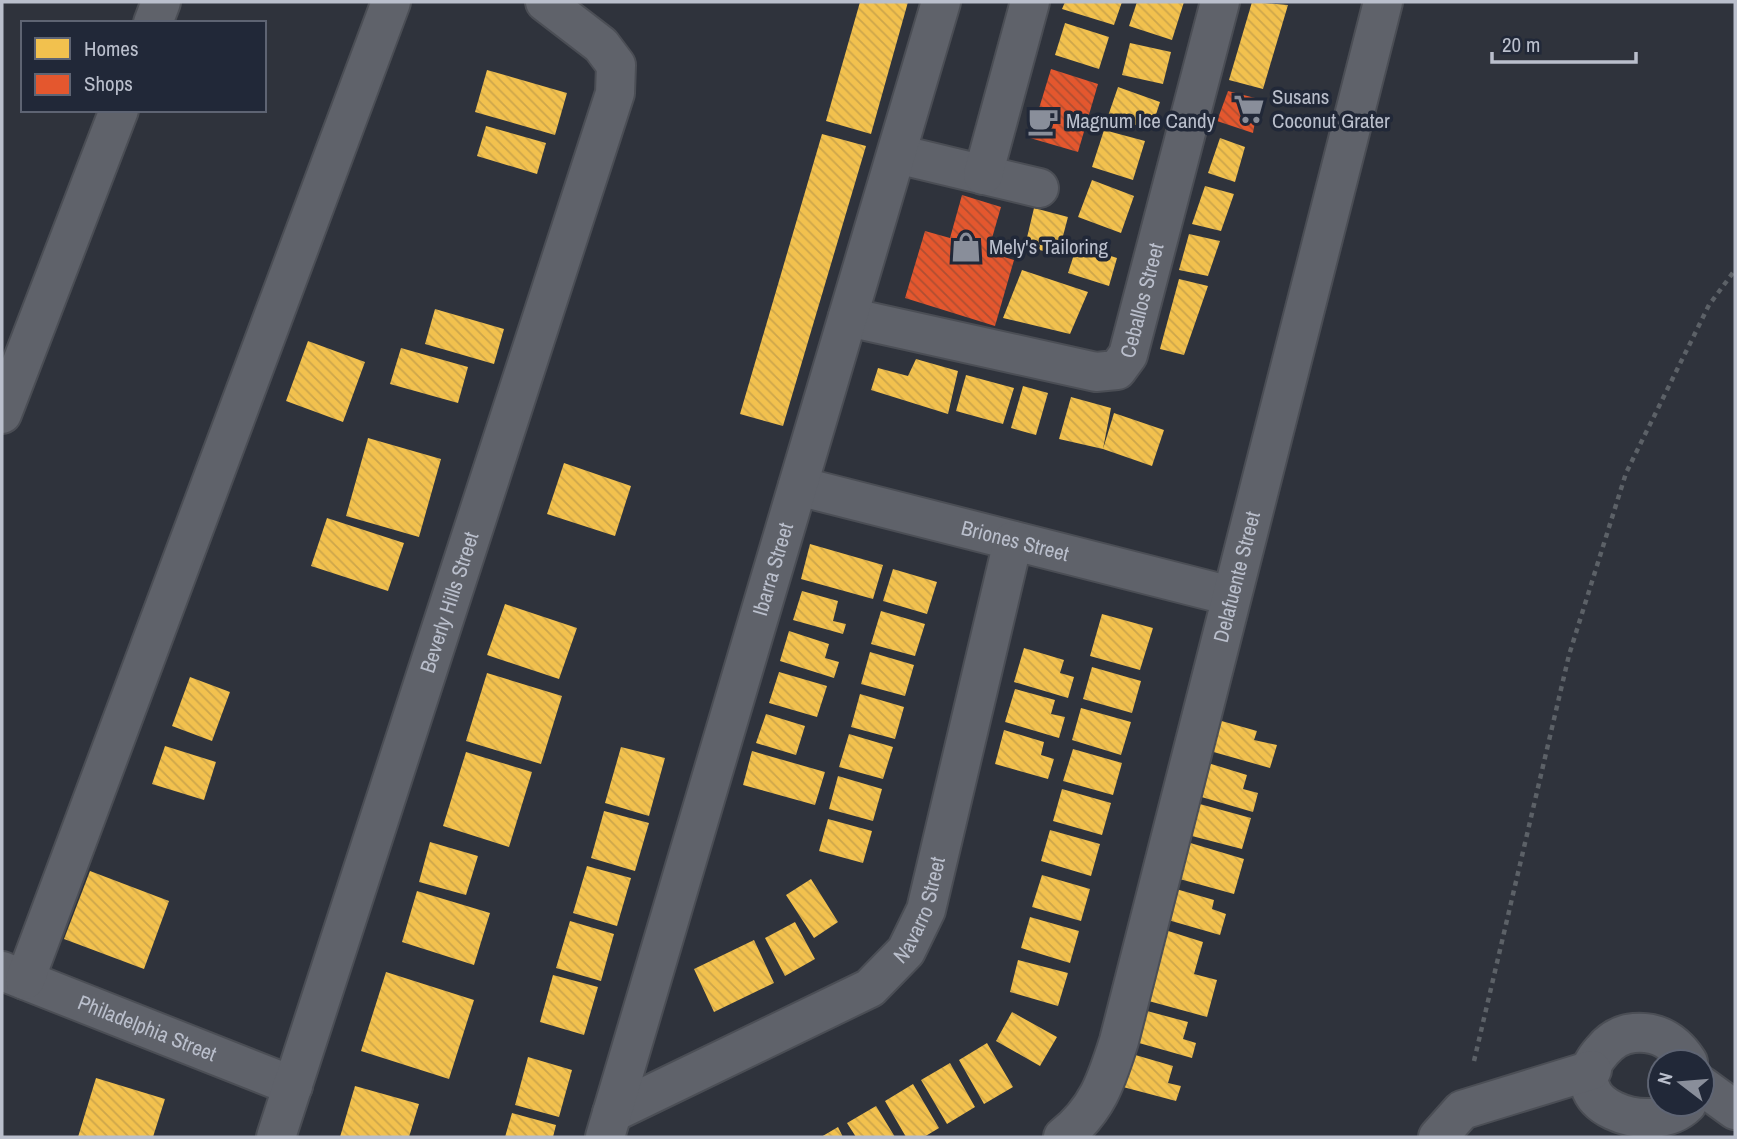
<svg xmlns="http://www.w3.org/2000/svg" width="1737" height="1139" font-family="'Archivo Narrow',sans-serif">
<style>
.homes{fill:url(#homes-back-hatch)}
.shops{fill:url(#shops-back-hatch)}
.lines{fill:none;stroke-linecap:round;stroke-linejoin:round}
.street-casing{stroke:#4b4e55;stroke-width:42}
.path{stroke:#5c6167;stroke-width:4.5;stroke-dasharray:5 5;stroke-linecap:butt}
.street{stroke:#5f626a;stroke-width:38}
.labels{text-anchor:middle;stroke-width:7;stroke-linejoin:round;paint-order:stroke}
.poi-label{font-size:21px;fill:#babfcc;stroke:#212838;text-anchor:start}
.street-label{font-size:21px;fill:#babfcc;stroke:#212838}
</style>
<defs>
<pattern id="homes-back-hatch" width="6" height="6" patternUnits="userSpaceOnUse" patternTransform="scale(1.75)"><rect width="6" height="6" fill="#f2c14e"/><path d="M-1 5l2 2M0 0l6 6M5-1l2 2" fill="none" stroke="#cda64b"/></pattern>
<pattern id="shops-back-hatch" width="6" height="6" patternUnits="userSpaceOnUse" patternTransform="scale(1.75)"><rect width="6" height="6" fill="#e4572e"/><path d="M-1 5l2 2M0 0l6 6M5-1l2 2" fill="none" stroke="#b04e32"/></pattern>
</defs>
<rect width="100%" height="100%" fill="#2f333c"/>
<path class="homes" d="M860,2h48l-37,132 -45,-13z
M1065,2h57l-8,23 -52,-16z
M1137,2h47l-12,38 -43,-14z
M1252,2l36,3 -25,84 -34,-9z
M1065,23l44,14 -10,32 -44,-14z
M1130,43l41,9 -8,32 -41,-9z
M487,70l80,23 -12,42 -80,-23z
M1118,87l42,15 -9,28 -43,-14z
M486,126l60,17 -9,31 -60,-18z
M1104,130l41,11 -12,39 -41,-13z
M822,134l44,12 -83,280 -43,-12z
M1220,138l25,9 -10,35 -27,-9z
M1092,180l42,16 -13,37 -43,-16z
M1205,186l29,8 -13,37 -29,-7z
M1034,208l34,9 -10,38 -33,-9z
M1189,234l31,7 -12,35 -29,-6z
M1077,245l40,13 -8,28 -41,-13z
M1022,270l66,22 -18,42 -67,-16z
M1179,279l29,7 -24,69 -24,-6z
M435,309l69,20 -10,35 -69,-20z
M308,341l57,21 -22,60 -57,-21z
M401,348l67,19 -10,36 -68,-19z
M916,359l42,12 -10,43 -77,-24 7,-22 30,8z
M966,375l48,13 -11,36 -47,-13z
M1023,386l25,7 -12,42 -25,-7z
M1071,397l40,11 -8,41 -44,-10z
M1114,413l50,17 -12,36 -49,-17z
M368,438l73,21 -22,78 -73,-21z
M564,463l67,23 -16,50 -68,-22z
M327,518l77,25 -16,48 -77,-25z
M810,544l73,21 -10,34 -72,-20z
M893,569l44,13 -10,32 -44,-13z
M802,591l36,10 -5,20 13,3 -3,10 -50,-14z
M505,604l72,24 -18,51 -72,-24z
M881,611l44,13 -10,32 -44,-12z
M1102,614l51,14 -13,42 -50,-14z
M789,631l40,13 -4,14 14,4 -5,16 -54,-17z
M1024,648l40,12 -4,13 14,4 -6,21 -54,-16z
M870,652l44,13 -9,31 -44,-12z
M1092,667l49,14 -9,32 -49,-14z
M779,672l48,14 -10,31 -48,-14z
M487,673l75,23 -21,68 -75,-23z
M190,677l40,15 -18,49 -40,-15z
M1015,689l40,11 -4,14 14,3 -6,21 -54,-16z
M860,694l44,13 -9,32 -44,-12z
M1081,708l50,14 -10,33 -49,-15z
M766,714l39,12 -9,29 -40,-12z
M1218,720l39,11 -3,9 23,5 -7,23 -60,-17z
M1004,730l40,12 -3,13 13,4 -6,20 -53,-15z
M849,734l44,13 -10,32 -44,-12z
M165,746l51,16 -12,38 -52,-16z
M621,747l44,11 -16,58 -44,-13z
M1073,749l49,14 -9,32 -50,-14z
M752,751l73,21 -10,33 -72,-20z
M466,752l66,20 -23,75 -66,-21z
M1208,763l39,12 -4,14 15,4 -5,19 -55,-16z
M838,776l44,13 -9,32 -44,-12z
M1062,789l49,14 -9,32 -49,-14z
M1196,803l55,15 -9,31 -54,-14z
M604,811l45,12 -14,48 -44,-13z
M828,819l44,12 -9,32 -44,-12z
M1050,830l50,14 -9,32 -50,-15z
M430,842l48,14 -12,39 -47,-13z
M1187,842l57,17 -10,35 -58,-16z
M587,866l44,12 -14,48 -44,-13z
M90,871l79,30 -25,68 -80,-30z
M1042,875l48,14 -9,32 -49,-14z
M811,879l27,43 -24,16 -28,-43z
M1176,889l38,11 -2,9 14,5 -6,21 -52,-15z
M417,891l73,22 -16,52 -72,-23z
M1030,917l49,14 -9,32 -49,-15z
M570,921l44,13 -13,47 -45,-13z
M795,922l20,37 -30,17 -20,-38z
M1165,930l38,12 -9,32 23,6 -10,37 -62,-17z
M754,940l20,43 -60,29 -20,-43z
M1018,960l50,13 -10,33 -48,-14z
M386,972l88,28 -25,79 -88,-28z
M553,975l45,12 -14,48 -44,-13z
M1147,1011l41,11 -5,17 13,4 -4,15 -53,-15z
M1012,1012l45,25 -17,29 -44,-25z
M987,1043l26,44 -29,17 -25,-44z
M1132,1054l41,12 -5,17 13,3 -5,15 -53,-14z
M528,1057l44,13 -13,47 -44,-12z
M950,1063l25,44 -28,17 -26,-44z
M96,1078l69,21 -12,38h-75z
M913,1084l26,44 -15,9h-18l-21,-36z
M355,1086l64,18 -10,33h-69z
M876,1106l19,31h-39l-9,-14z
M512,1113l44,12 -3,12h-48z
M838,1127l5,10h-22z"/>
<path class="shops" d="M1051,69l47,15 -20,68 -48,-14z
M1228,91l31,8 -6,34 -36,-12z
M962,195l39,12 -13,45 26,8 -19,66 -90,-28 20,-67 25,7z"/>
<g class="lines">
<g class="street-casing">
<g id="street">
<path d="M153,23l8,-21"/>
<path d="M897,154l142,34"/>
<path d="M983,175l47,-173"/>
<path id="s1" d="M848,317l248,55 21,-2 11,-15 92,-353"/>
<path d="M2,414l117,-304"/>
<path id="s2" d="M798,486l433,110"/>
<path id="s3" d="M2,971l291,115"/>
<path d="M25,980l366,-978"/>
<path d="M1702,1086l33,24"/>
<path d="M1687,1104c-35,35 -133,0 -85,-53 8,-10 19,-17 32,-18 25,-2 41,9 54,29"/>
<path id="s4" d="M612,1113l258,-125 36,-37 20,-41 87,-369"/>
<path id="s5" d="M276,1137l339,-1044 1,-28 -15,-20 -56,-43"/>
<path id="s6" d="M605,1137l336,-1135"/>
<path id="s7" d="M1063,1137c34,-27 43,-55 56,-96l264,-1039"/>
<path d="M1438,1137l24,-27 130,-40"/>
</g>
</g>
<path class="path" d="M1474,1061l95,-406 57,-182 83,-168 26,-35"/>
<use href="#street" class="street"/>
</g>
<defs>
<g id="supermarket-bare" transform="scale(2.415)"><path d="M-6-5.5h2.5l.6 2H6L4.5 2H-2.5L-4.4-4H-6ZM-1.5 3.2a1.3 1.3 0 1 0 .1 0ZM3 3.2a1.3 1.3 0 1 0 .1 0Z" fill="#898e9a" stroke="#212838" stroke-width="2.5" paint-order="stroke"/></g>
<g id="cafe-bare" transform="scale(2.415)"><path d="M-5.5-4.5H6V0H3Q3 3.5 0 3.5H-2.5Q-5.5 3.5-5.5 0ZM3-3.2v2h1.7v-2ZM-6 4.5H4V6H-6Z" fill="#898e9a" stroke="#212838" stroke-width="2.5" paint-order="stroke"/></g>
<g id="shop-bare" transform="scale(2.415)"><path d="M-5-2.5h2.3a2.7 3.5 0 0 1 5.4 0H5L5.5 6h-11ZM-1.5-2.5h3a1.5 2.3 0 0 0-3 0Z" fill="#898e9a" stroke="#212838" stroke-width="2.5" paint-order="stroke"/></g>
</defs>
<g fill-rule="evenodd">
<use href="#supermarket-bare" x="1249" y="109"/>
<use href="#cafe-bare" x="1043" y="121"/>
<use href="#shop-bare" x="966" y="247"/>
</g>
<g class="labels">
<g class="poi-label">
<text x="1272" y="104">Susans<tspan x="1272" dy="24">Coconut Grater</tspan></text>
<text x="1066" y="128">Magnum Ice Candy</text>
<text x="989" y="254">Mely's Tailoring</text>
</g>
<g class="street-label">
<text dy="7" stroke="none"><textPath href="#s1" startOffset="350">Ceballos Street</textPath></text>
<text dy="7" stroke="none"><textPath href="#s2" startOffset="224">Briones Street</textPath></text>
<text dy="7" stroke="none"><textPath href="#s6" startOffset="592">Ibarra Street</textPath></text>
<text dy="7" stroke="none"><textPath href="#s7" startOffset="592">Delafuente Street</textPath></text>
<text dy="7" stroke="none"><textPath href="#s5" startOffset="562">Beverly Hills Street</textPath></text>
<text dy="7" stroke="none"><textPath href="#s4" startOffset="382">Navarro Street</textPath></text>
<text dy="7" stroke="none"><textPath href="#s3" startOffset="156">Philadelphia Street</textPath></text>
</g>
</g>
<rect width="1737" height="1139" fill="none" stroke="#babfcc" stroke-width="7"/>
<rect x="21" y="21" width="245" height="91" fill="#212838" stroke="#5e6473" stroke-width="2"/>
<rect x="35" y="38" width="35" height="21" fill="#f2c14e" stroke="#5e6473" stroke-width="2"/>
<text x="84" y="56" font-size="21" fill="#babfcc">Homes</text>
<rect x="35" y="74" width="35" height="21" fill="#e4572e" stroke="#5e6473" stroke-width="2"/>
<text x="84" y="91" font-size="21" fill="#babfcc">Shops</text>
<g transform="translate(1681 1083) rotate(286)"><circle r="33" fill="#212838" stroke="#5e6473" stroke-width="2"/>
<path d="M0-5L12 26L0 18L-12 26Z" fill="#898e9a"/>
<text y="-10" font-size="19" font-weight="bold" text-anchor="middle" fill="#babfcc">N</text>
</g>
<path d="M1492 52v10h144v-10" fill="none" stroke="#babfcc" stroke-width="3.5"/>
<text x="1502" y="52" font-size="21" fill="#babfcc" stroke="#212838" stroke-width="5" paint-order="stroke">20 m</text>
</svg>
